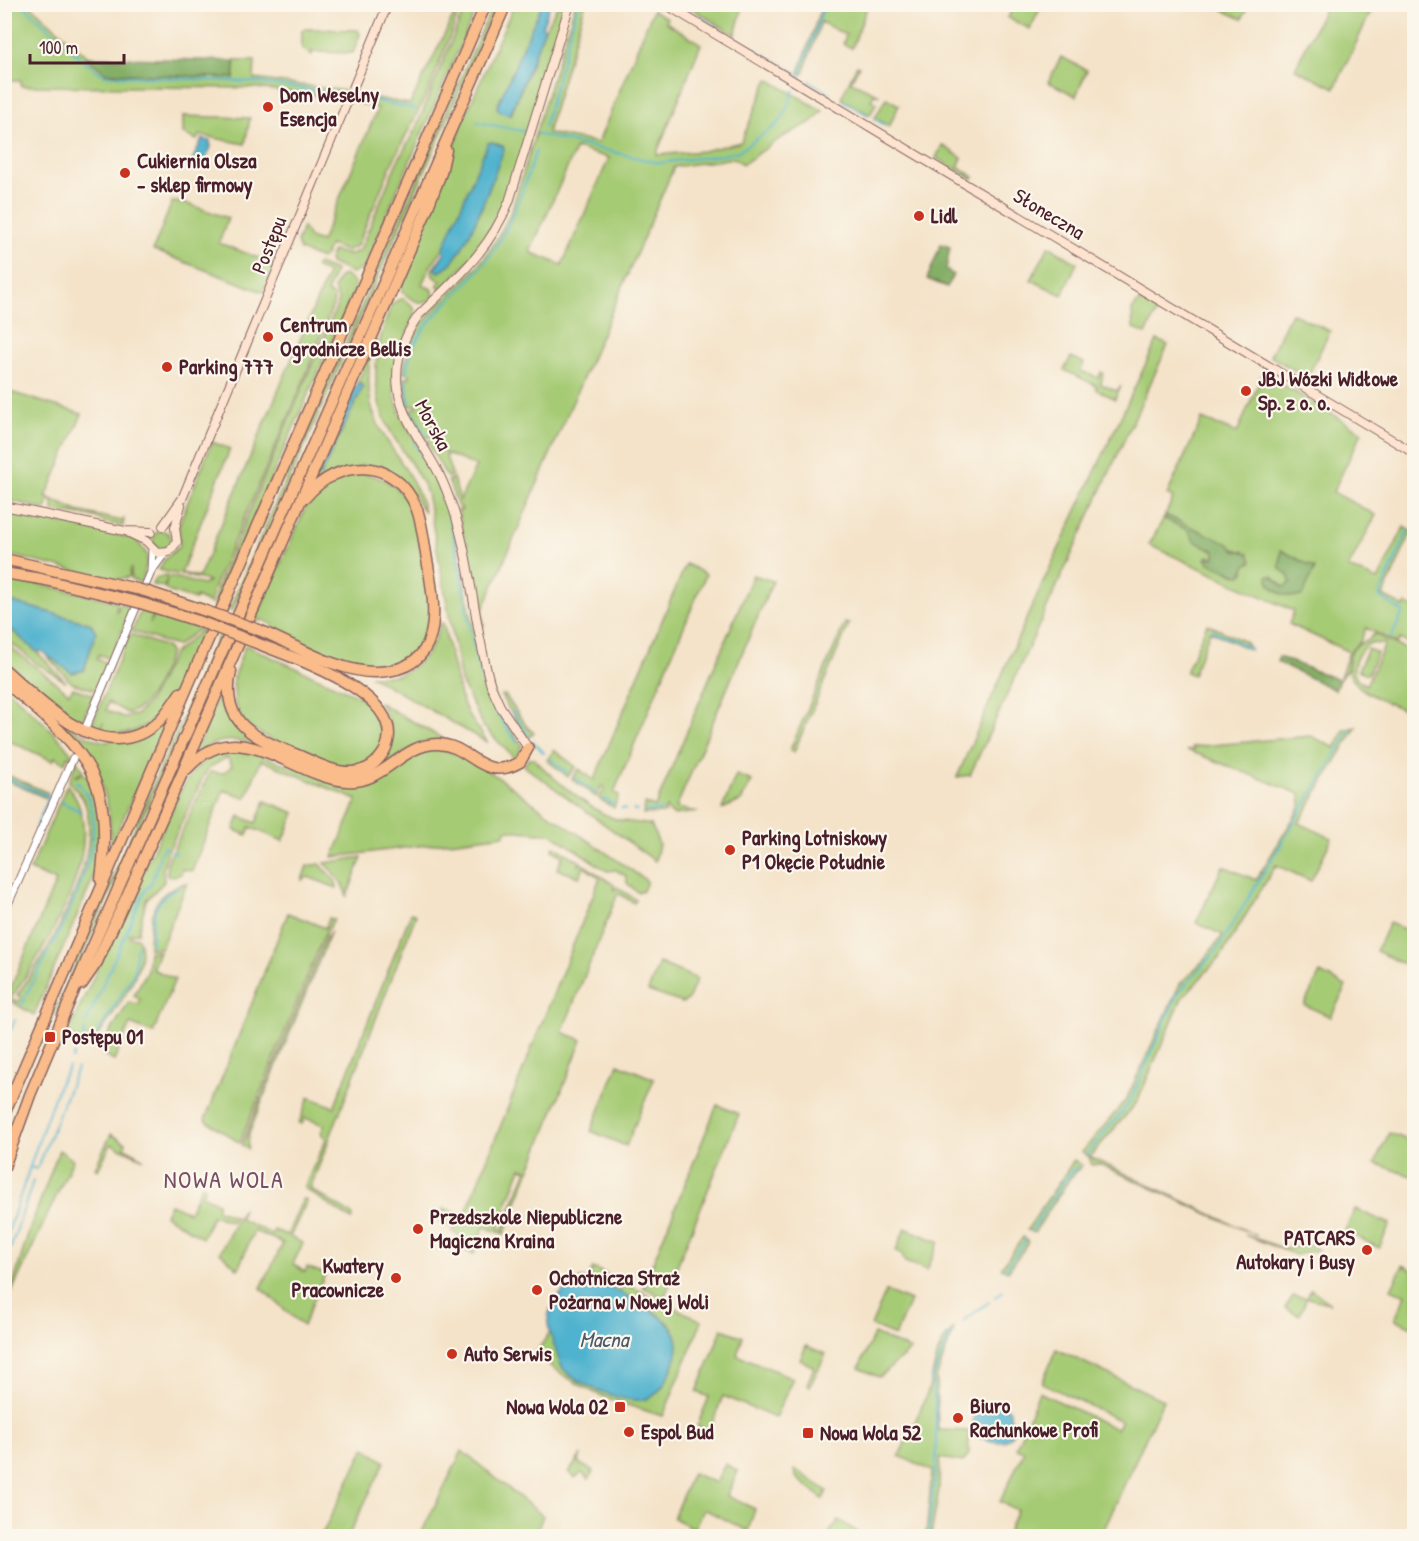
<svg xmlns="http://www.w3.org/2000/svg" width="1419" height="1541" font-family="'Patrick Hand',sans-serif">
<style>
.green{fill:#a6cb75;stroke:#787550;stroke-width:1.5;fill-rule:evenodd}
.forest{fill:#84af66;stroke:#676748;stroke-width:1.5}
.water{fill:#4fb2ce;stroke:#4c687c;stroke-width:1.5}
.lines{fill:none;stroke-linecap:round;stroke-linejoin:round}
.stream{stroke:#4fb2ce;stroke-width:2}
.tertiary-tunnel{stroke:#d2bca9;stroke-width:7;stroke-dasharray:7 3.5;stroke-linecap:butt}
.tertiary-casing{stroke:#866462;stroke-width:9}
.secondary-casing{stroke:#866462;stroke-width:10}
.motorway-casing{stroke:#866462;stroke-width:13}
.tertiary{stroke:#fff;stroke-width:7}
.secondary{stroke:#fde4d0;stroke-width:8}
.motorway{stroke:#f9bc8a;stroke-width:10}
.motorway-bridge-casing{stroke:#866462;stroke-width:13;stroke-linecap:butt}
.motorway-bridge{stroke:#f9bc8a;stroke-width:10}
.poi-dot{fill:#c8321e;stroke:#fbf7ec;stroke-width:2}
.labels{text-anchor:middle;stroke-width:4.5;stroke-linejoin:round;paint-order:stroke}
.poi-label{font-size:21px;font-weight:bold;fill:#4a1f2b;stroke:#fbf7ec;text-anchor:start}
.street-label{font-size:21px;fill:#4a1f2b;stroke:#fbf7ec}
.water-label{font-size:22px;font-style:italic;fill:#4c5a6c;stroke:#fbf7ec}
.quarter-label{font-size:24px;letter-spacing:1.5px;fill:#7a4e64;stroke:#fbf7ec}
</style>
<rect width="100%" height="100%" fill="#fbf7ec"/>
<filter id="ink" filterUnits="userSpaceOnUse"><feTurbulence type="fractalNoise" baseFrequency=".0167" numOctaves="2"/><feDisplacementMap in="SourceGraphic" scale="12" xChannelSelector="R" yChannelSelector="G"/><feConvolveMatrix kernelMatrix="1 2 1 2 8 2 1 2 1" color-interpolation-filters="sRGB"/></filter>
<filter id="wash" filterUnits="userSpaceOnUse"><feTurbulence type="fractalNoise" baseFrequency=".008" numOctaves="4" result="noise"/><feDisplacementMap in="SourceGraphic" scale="24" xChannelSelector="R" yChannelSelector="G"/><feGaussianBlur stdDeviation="1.35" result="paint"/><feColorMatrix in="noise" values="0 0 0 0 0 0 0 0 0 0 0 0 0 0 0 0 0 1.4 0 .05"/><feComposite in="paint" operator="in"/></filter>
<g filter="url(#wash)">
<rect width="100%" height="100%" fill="#f4e3c9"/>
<path class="green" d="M4,5h26l76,68 128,5 1,-17h20l-1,18 93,12 -3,8 -88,-11 -235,-2v-6h-16z
M459,5h3l-34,87 -36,71 -35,83 -11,5 -16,-6 -5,11 -4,3 -21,-9 -3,-8 6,-15 6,11 12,4 57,-134 -24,-6 4,-7 52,9z
M466,5h12l-115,264 -11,4 -22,-10 -1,-3 4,-9 16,4 11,-5 36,-86 20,-36z
M493,5h4l-265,607 -3,-2z
M514,5h28l-45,102 2,4 12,4 34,-87 13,-23h9l-61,199 -21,40 -44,46 -4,-4 4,-5 -8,-5 -1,-6 11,-15 -8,14 4,3 21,-61 -15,35 -15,21 -8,17 11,6 1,7c-12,10 -21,4 -32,-5l-1,-11 46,-111 15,-47z
M575,5h10l-38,128 51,10 55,-133 14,8 -1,4 35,22 -45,111 47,-4 38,-9 27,-63 55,32 -10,10 -32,17 -38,26 -9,-6 -60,9 -192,445 2,14h-3l-7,-38 3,-1 -4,-2 -7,-38 2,-4h-3l-7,-33h4l-1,-3h-3l-10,-27 5,-2 7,22 16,-34 -31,-13 7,22 -5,2 -20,-35 6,-4 -2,-3 -6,4 -16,-28 8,-3 -2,-3 -7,2 -5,-29h6l1,-4 -7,-1c6,-54 43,-70 75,-108 15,-16 25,-36 34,-56zM576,148l33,10 -47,107 -32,-13z
M693,5h50l-8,30 -44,-27z
M822,5h46l-16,43 -9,-4 3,-9 -25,-13 -18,52 -4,-2z
M1014,5h28l-12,24 -22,-11z
M1211,5l38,-1v1l-7,14z
M1326,5h48l-39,83 -40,-19z
M305,29l53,1 2,4 -7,19 -41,-1v3l-10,-7v-18z
M1061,57l26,13 -11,26 -28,-14z
M857,65l2,1 -8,16 29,13 -6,-1 -3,6 5,3 -6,12 -27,-15 -1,-4z
M886,98l13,7 -10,22 -14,-9z
M183,116l67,2 -5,26 -46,-9 -2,5 -14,-6z
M942,145l20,13 -4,9 16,10 -2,2 -36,-21z
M172,202l13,1 43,15 -9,25 56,21 -12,28 -110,-42z
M1049,246l28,17 -15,32 -31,-15z
M318,264l17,7 -8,22 7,3 -1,9 -35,90 -85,194 -3,15 -14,-7 -1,3 -27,-9 -3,-3 2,-10 -3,9 -12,-2 4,-7 10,-3 37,10 6,-4 -50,-11 5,-10 16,-14 -1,-22 33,-82 18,7 -49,124 18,4 129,-303 -13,-7z
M344,275l11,8 -1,8 -139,314h-2l4,-17 120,-282 1,-7 -4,-10 5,-12z
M403,299l10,7 2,6c-7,26 -24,50 -21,78 4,35 32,58 44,89 35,88 25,188 84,266l-6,15 -33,-34 -22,-45 -34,-188c-9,-22 -23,-39 -35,-59 -21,-36 -20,-73 -7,-111 4,-10 5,-23 18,-24z
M1140,300l17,11 -11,23 -13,-6 -1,-18z
M1291,313l39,18 -23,47 -37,-22z
M1157,340l11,5 -198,430 -13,2 75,-171z
M371,351c-3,20 -4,41 2,61 13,37 42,59 51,100l-19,-28 -42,-19 -51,22z
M1071,357l13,6 -3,8 17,7 3,-6 2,1 -2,11 15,7 5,-5 -6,13 -19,-10 1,-3 -33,-16z
M1263,373l99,59 -29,60 43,23 -28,53 30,12 26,-53 8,4 -29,65 21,11 2,-3 8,4v38l-14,-7 -3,4 -31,-15 -6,14 -9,8 -3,18 -9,12 10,-28 -60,-28 5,-13 -145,-66 15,-27 25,13 5,10 21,10v7l-7,-2 -1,4 28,15 9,-2 1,-8 5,-2 -6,-12c-17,-1 -58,-29 -79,-36l8,-17 -6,-3 35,-76 35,14zM1281,550l21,46 -6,1 -23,-8v-13l11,11 7,-5 -4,-8 -7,-5z
M4,390l78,24 -36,83 31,14 45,10 2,-2 -1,7 -19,-4 -9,-5 -42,-6v-10l-4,-1 -3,10 -41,-11z
M354,472c28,3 46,13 59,38l20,101 -12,39 -16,12 -30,6 -25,-5 -77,-34v-4l-12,-6 -2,3 -4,-2 53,-117 16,-19z
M4,510l132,29 12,17 -6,27 -11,-4v-11l-2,9 -15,3 -109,-26z
M153 540a9 9 0 1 1 18 0a9 9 0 1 1-18 0Z
M686,564l20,10 -86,204 -6,15 5,2 -5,13 -15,-9 6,-11 -3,-2 -6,11 -24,-18 7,-10 15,11z
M753,575l20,6 -97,227 22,4 -25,3 -7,-7 -1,5 -22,1 2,-10 10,3z
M4,576l110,25 3,3 -1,9 4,-9 12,3 -22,52 -12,-5 -1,5 10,4 -11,27 -24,-7 -28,-30 28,20 12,-3 12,-38 -5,-8 -86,-24z
M141,610l12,4 -3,10 4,-9 4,-2 42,15 -22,17h-5l-41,-14z
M443,623l17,73 8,18 20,29 -117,-67c4,-1 9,1 14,0 30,0 49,-26 55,-52z
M845,623l4,1 -55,128 -4,-2z
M4,624l33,28 29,30 -30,-19 -31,-25z
M1207,624l38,18 6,8 -41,-19 -17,44 -7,-3z
M203,629c1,7 -7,20 -11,29 -17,37 -41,87 -90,73l1,-9 -2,8 -11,-1 40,-95 36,13 4,5c-7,19 -20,57 -43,61l-19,-11 -2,8 17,7 13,-2 13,-14 24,-47z
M219,634l3,1 -166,382 -3,-2z
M1374,634l40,19v61c-23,-11 -82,-26 -62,-63 5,-9 17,-9 22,-17zM1370,643l15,1 -19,41c-21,-9 -11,-33 4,-42z
M4,642l65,51 4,-5 21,7 -13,28 -11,-7h-6l-52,-44 -7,-10z
M245,645l118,53 20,25v20l-5,10 -9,9 -11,5 -18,1 -62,-24 -33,-20 -10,-20 -2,-25z
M1368,649l9,4 -9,21 -10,-4z
M5,676c31,24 62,59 102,66l61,-25 -57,129c1,-89 -45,-118 -106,-170z
M5,687c28,26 58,50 78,83l-8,7 8,-4 5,4c14,33 14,68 5,102l-59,136 -22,-13 2,-2 5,2 2,-5 -4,-2c31,-42 91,-143 66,-196 -4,-7 -10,-12 -14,-18l8,-21 -9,-4 -3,7 -10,-6 -2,4 -48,-22z
M222,687c5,9 5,24 12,35 16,24 72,43 100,52 46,8 75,-34 44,-72l69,39c-41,-6 -62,41 -101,37 -48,-6 -108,-65 -152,-22z
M505,695l22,32 7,6 -7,6 -26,-43z
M1356,727l-57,96 33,15 -21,43 -35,-16 -55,91 -39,42 -45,104 -47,55 167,79 -158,-72 -7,1 -3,-8 -7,-5 44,-52 54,-116 23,-23 20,-26 -27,-12 27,-57 33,14 45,-74 -1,-12 -113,-44h7l-2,-3 119,-11 24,12 9,-18z
M436,748c39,7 75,40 107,62 35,24 70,47 104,71l-4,10 -6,1 -10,-9 -1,-7 -10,-6 -9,1 -55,-37 -46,-4 -2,5 -171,22 24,-57 -96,-40 -15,38 -22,-8 -32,81 -10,-2 -1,5 -10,3 -4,-3v-11l43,-91 13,1 9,-7 -5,-9 -18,11 -5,7 -36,76 -5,16 1,15 -18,18 -8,33 -9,1 1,3 8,1c14,30 -29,78 -43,104l-10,2 -18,-10 112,-240c26,-50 51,-50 100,-32 20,7 41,15 61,22z
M554,750l22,17 -8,10 -21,-17z
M528,759h6c20,20 53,49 79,59 13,5 26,4 38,7l8,19 -4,17 -131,-95z
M5,774l43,19 -2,5 -41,-18z
M736,775l16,6 -11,20 -19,8z
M67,785c43,51 -8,137 -37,185 -7,11 -15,20 -20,31l-4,-2 50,-118 -26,-11z
M265,801l30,12 -12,28 -33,-14 -3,8 -13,-5 5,-14 17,7z
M554,846l27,16 -2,3 4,-1 31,21v5l3,-3 19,13 -2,3 -16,-10 -56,139 20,8 -78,194 -20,-7 -10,27 -16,-6 -3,6 -5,-1 8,-18 -6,-3 2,-5 -16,-6 6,-13 20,9 136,-339 -16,-11 -5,10 -22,-8 6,-13 -11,-6zM521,1168l6,2 -25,60 -4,-2z
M362,857l-15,39 -6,-14 -16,-19z
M320,864l16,18 1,6 -29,-11 -6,3 5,-14z
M187,883l-26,65 -12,1c0,-31 2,-58 38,-66z
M288,913l37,15 4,-10 5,1 -12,21 -82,203 -35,-23z
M411,913l5,2 -106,274 43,26 -1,5 -48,-32 22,-49 -5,-6 3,-8 -19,-7 -3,6 -3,-1 10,-26 25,10z
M1389,923l25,10v36l-38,-18z
M331,931l-82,203 -1,15 -6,-4 82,-204z
M159,951l-7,18 23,10 -22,54 -23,-9 -16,37 -11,-6 -1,-10 27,-43 9,2 2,-5 -6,-4 13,-24 2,-19z
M659,963l38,16 -9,21 -6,3 -34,-12z
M1320,973l26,13 -15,31 -27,-12z
M618,1064l36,15 -28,67 -35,-15z
M717,1105l22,9 -75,184 -21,-11z
M1389,1133l25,9v26l-3,8 -36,-13z
M111,1134l15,9 -2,4 20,12 -33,-15 -13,26 -3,-2z
M59,1150l14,10 -64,138 19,-64z
M1074,1160l8,6 -12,12 -36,55 -7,-3z
M202,1185l3,3 -3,7 16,8 -2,6 19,8 -3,5 -19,-7 -11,23 -37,-23 5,-11 19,8z
M303,1199l4,2 -17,36 13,6 -10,21 12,8 2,-5 18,7 -22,52 -42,-38 22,-45 -29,-12 -16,38 -18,-17 23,-44 -3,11 32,15 2,-4 13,5z
M1355,1209l35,15 -11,24 -34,-17z
M905,1228l34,14 -12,28 -22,-8 -4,-9 -5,-2z
M1245,1235l38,13 28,-3 7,5 -22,5z
M1023,1237l6,5 -21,29 -7,-3z
M1403,1265l11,6v57l-19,-9 11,-24 -15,-6z
M593,1268l109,53 -39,95c-57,-17 -81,-24 -128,-62l15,-22 12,36c22,11 52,34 77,32 15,-1 24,-12 30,-25 6,-12 11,-26 7,-40 -7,-23 -67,-48 -89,-55z
M1311,1289l19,14 -23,-5 -8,17 -14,-7 8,-12 14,2z
M886,1291l24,10 -15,35 -24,-10z
M722,1329l21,8 -6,18 56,23 -18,40 -52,-22 -14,35 -12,-5 12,-29 -12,-5z
M954,1329l-18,49 2,52 30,1 1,23 -6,8 -23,-4 -1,31 -8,47h-5l6,-65 -33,-15c10,-22 22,-45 30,-68 6,-20 7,-45 25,-59z
M874,1334l37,16 -32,27 -20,-9z
M806,1346l20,8 -16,32 -3,-2 7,-17 -14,-7z
M1056,1349l107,51 -62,136h-95l11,-26 -17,-8 24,-51 -8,-3 23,-56 77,37 5,-8 -79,-38z
M365,1448l20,14 -37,74h-27z
M462,1451l81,65 -9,20h-114z
M581,1455l-3,8 15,8 -4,8 -7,-6 -7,5 -6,-6z
M725,1464l13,7 -11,25 28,13 -7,22 -44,-22 -10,19 -21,-10 19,-45 24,10z
M795,1469l32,22 -4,8 -27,-22z
M839,1520l24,16h-36z"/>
<path class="forest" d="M86,57l149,4 -1,17 -128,-5z
M941,244l9,3 -4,22 7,6 -6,12 -20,-8z
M1165,515l64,29 5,6 14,3 4,8 -7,5 -3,9h-3l-30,-12 -3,-5h9v-7l-21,-10 -5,-10 -24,-12z
M1281,550l34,18 -13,28c-13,3 -35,-5 -34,-20h4l12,11 7,-5 -4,-8 -7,-5z
M1279,657l60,23 -4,10 -58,-28z"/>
<path class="water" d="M542,4l8,1 -8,22 3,1 -35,87 -11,-4 -2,-4z
M202,139l8,2 1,6 -8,18 -11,-4z
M491,142l12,4 1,3c-11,28 -38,113 -65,123l-4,-3 10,-18 -2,-2 45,-106z
M360,383l3,4 -43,89 -3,-1 40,-91z
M5,600l86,24 5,8 -12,38 -12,3 -31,-22 -4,1 -32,-28z
M582,1279c23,2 89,36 95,59 4,14 -5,31 -11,43 -6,10 -13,18 -25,19 -19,2 -67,-16 -79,-33 -3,-5 -4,-11 -6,-17 -3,-8 -7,-17 -8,-26 -2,-18 18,-40 34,-45z
M998,1404l8,2 4,5 2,24c-9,12 -22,5 -35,2 -11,-18 1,-34 21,-33z"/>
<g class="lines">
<path class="stream" d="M22,4l64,59 18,12 148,7 91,12
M679,5l11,7
M698,16l27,17
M744,43l58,34
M799,76l26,-72
M809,81l20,12
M358,97l58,12
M844,101l24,14
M875,119l11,7
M477,122l50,10
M544,127l34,-123
M537,134l122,29 63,-8 17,-4 35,-24 9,-9 11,-28
M406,373c7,-53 55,-76 84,-117 22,-31 34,-69 46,-105
M405,379l5,25
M413,412l13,23
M414,443c12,19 24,36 30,57 26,78 17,176 73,242
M1212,630l37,18
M1391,638l12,-26 -24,-16 29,-65
M512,711l16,24
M533,741l11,12
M550,759l18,14
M4,777l45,20 -14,33
M575,778l20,15
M603,798l10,6
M61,802l19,9
M621,808l4,1
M633,810l4,1
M646,811l16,-1
M172,851l4,2
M161,853l3,-6 3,2
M152,945c-1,-25 0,-46 27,-58
M52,947c19,-41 67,-125 24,-166
M27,993l22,-42
M22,1005l3,-7
M86,1023l59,-133 6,-6 9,-28
M11,1030l4,-10
M83,1040l2,-11
M94,1040l40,-67 3,-27
M4,1047l3,-10
M72,1059l2,-5
M1087,1154l43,-52 47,-108 40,-44 133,-220
M30,1167l7,2 40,-101
M1032,1230l33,-51 12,-12
M4,1244l41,-122 15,-40 9,-15
M10,1250l23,-69
M4,1270l5,-14
M1005,1270l20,-29
M995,1297l8,-6
M963,1321l26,-19
M928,1536l8,-68v-58l-4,-31 19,-48"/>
</g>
</g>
<g filter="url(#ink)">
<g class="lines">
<path class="tertiary-tunnel" d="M76,750l10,-23"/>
<g class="tertiary-casing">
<path id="tertiary" d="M151,572l1,-23
M86,727l65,-155 13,-18
M4,913l69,-155"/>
</g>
<g class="secondary-casing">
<path id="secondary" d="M665,4l749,449
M4,506l121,25 26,1
M163,526l19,-27 206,-495
M129,533l17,8 12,12 11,-1 8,-10 -2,-14 6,-23
M528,748l-28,-42 -9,-20c-17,-58 -19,-121 -38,-178 -5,-13 -9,-26 -16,-38 -14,-27 -35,-50 -39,-81 -4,-27 5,-51 20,-73 38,-38 70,-63 91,-114l61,-198"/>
</g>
<g class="motorway-casing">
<path id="motorway" d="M4,559l133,30
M4,573l37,6 92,22
M148,592l55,18
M144,604l54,17
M259,630c34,14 82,44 119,42 66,-3 58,-61 50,-107 -4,-19 -5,-41 -12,-58 -22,-51 -78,-49 -110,-10
M4,669c40,35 103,104 157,50 7,-8 13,-17 19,-26
M231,671c-12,55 27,68 69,85 16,7 34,17 52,16 14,-1 26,-9 33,-22 27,-56 -96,-93 -131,-108
M4,681c78,68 111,88 97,199
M187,769c51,-58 103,7 159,12 37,4 55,-37 91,-37 34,0 45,40 83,18l8,-14
M82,984l15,-22 84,-186 245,-564 15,-39 5,-23
M4,1114l186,-433 296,-677
M4,1167l26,-72 56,-133 420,-958"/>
</g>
<use href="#tertiary" class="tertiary"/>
<use href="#secondary" class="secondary"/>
<use href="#motorway" class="motorway"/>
<g class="motorway-bridge-casing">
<path id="motorway-bridge" d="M137,589l11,3
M133,601l11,3
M203,610l56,20
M198,621l56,21"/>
</g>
<use href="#motorway-bridge" class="motorway-bridge"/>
</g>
</g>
<g class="poi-dot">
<circle cx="268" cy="107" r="6"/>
<circle cx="125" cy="173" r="6"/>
<circle cx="919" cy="216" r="6"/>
<circle cx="268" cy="337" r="6"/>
<circle cx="167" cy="367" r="6"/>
<circle cx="1246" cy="391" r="6"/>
<circle cx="730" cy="850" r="6"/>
<rect x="44" y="1031" width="12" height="12" rx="3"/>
<circle cx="418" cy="1229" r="6"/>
<circle cx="1367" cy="1250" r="6"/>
<circle cx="396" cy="1278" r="6"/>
<circle cx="537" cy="1290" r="6"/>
<circle cx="452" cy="1354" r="6"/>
<rect x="614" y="1401" width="12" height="12" rx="3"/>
<circle cx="958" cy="1418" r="6"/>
<circle cx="629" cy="1432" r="6"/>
<rect x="802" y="1427" width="12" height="12" rx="3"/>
</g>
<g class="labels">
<g class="poi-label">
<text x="280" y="102">Dom Weselny<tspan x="280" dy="24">Esencja</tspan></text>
<text x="137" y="168">Cukiernia Olsza<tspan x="137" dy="24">- sklep firmowy</tspan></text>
<text x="931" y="223">Lidl</text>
<text x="280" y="332">Centrum<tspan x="280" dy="24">Ogrodnicze Bellis</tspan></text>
<text x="179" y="374">Parking 777</text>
<text x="1258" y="386">JBJ Wózki Widłowe<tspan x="1258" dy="24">Sp. z o. o.</tspan></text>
<text x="742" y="845">Parking Lotniskowy<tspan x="742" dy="24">P1 Okęcie Południe</tspan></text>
<text x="62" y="1044">Postępu 01</text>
<text x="430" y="1224">Przedszkole Niepubliczne<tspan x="430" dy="24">Magiczna Kraina</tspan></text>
<text x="1355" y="1245" text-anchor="end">PATCARS<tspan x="1355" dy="24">Autokary i Busy</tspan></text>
<text x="384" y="1273" text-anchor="end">Kwatery<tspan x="384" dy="24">Pracownicze</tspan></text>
<text x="549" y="1285">Ochotnicza Straż<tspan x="549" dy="24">Pożarna w Nowej Woli</tspan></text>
<text x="464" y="1361">Auto Serwis</text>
<text x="970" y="1413">Biuro<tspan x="970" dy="24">Rachunkowe Profi</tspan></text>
<text x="608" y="1414" text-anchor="end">Nowa Wola 02</text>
<text x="641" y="1439">Espol Bud</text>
<text x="820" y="1440">Nowa Wola 52</text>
</g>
<g class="street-label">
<text transform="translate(1049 214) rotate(31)" y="7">Słoneczna</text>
<text transform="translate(269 245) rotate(-68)" y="7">Postępu</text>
<text transform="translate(433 425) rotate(62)" y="7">Morska</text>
</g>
<g class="water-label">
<text x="604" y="1347">Macna</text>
</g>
<g class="quarter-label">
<text x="224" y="1188">NOWA WOLA</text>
</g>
</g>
<rect width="1419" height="1541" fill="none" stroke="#fbf7ec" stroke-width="24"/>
<path d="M30 54v9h94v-9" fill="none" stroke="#4a1f2b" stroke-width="3"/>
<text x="39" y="54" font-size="18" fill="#4a1f2b" stroke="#fbf7ec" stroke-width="4.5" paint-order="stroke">100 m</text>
</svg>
